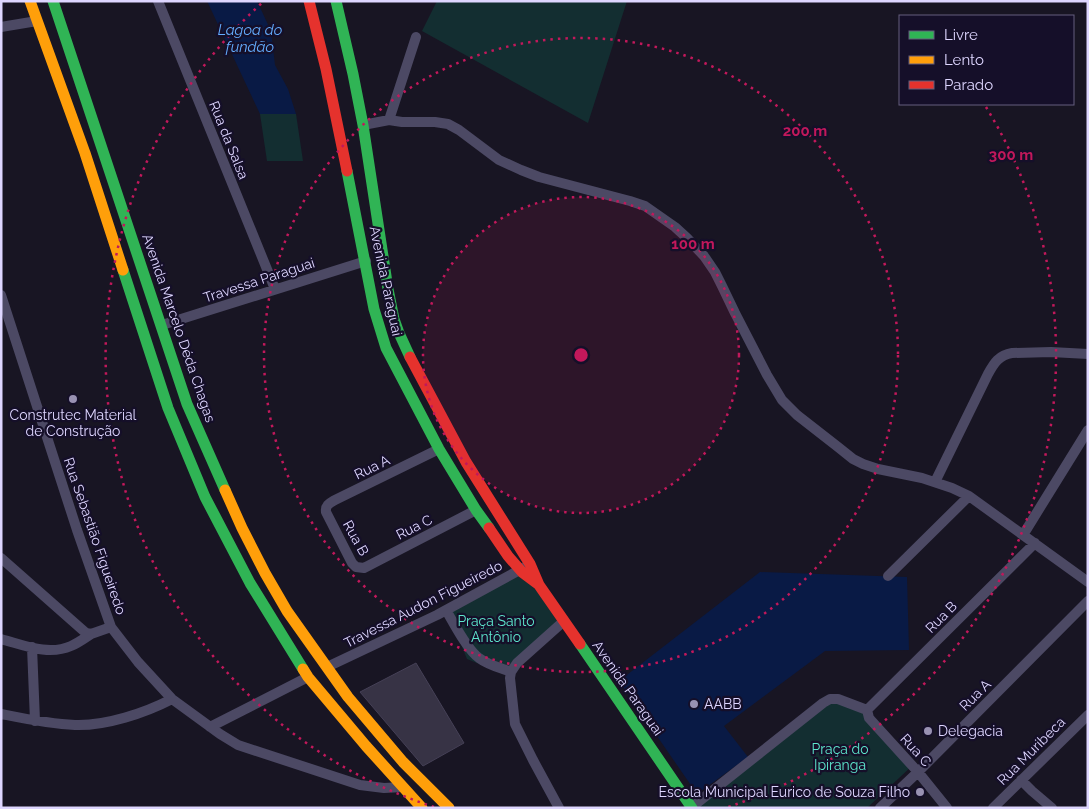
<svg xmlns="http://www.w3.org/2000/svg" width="1089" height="809" font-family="Raleway,sans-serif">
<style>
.green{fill:#132e31}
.water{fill:#091a45}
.building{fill:#373345;stroke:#454056}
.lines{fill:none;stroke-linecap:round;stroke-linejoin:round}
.street{stroke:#4c4964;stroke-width:10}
.fast{stroke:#30b455;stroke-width:11}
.slow{stroke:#ff9f0a;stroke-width:11}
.jam{stroke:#e5322d;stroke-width:11}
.ring{fill:none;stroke:#c2185b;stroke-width:2.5;stroke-dasharray:2.5 5}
.poi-dot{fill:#9992b2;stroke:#150f29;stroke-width:2}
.labels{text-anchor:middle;stroke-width:4.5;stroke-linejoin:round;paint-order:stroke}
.street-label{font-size:14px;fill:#ded6ff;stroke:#150f29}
.poi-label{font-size:14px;fill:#ded6ff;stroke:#150f29;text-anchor:start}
.park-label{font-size:14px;fill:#5de5cc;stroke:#150f29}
.water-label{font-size:15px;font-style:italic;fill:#64adff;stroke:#150f29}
.centre{fill:#c2185b;stroke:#150f29;stroke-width:2.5}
.ring-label{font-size:15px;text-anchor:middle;font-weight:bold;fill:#c2185b;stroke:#150f29;stroke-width:4.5;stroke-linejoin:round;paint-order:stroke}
</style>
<rect width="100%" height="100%" fill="#181523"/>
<path class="green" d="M437,1h190l-39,122 -166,-92z
M278,113l18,1 7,47h-36l-7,-47z
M521,573l41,47 -58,54 -37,-15 -19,-47z
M835,699l29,10 50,55 -47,44h-167l-3,-5z"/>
<path class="water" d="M207,1h50l14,30 4,34 13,24 8,25h-36z
M760,572l147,5 2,73 -84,1 -101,75 24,31 -51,37 -78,-113z"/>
<path class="building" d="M416,663l48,80 -41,23 -63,-74z"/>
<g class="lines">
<path class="street" d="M158,1l117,288
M1,27l36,-6
M389,120l27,-83
M363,125l26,-5 13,2h33l13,2 11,6 40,30 22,10 18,7 91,24 15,5 30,21 12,11 17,18 11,16 7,14 13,27 32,62 15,25 15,15 41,32 15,12 10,5 15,5 44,9 30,10 17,8 119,86
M1,295l76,235 34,97 27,35 34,37 48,35 18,11 122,40 24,3 19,-1
M162,325l204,-64
M439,449l-104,51c-5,3 -10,5 -9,12l26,51 4,4 8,1 112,-58
M935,482l53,-108c6,-11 11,-19 24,-21l39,-1 37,2
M1023,535l65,-105
M1,558l85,75 5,1 20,-7
M888,576l81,-80
M446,610c7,12 22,41 33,48 9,7 22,10 32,14
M1,639c23,6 47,17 70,7 7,-3 14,-8 20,-12
M32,647l3,74
M327,667l110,-52 88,-48
M867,710l168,-167
M867,710l2,8 49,54 29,36
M1,714c25,5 48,10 74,11 31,1 70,-12 97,-26
M210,727l98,-50
M1021,780l11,11 20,17
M692,807l131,-104 7,-4h8l29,11
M559,808l-26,-48 -18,-36 -5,-46 1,-6 6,-9 47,-42
M880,808l38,-36 170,-171
M993,808l95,-93"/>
<path class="fast" d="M53,1l134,403 38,86
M336,1l17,73 10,51 25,164 6,30 5,14 11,24
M347,171l27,138 12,39 53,101 37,61 13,18
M123,270l45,138 37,89 45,86 53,86
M580,644l112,164"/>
<path class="slow" d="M30,1l55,152 38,117
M225,490l17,38 23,45 22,38 61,86 55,65 46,46
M303,669l5,8 58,69 56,62"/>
<path class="jam" d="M309,1l17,68 21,102
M410,357l56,105 64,102 9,21 41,59
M489,528l19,28 14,16 16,12"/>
</g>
<circle cx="581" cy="355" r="158" fill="#c2185b" fill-opacity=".12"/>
<g class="ring">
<circle cx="581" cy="355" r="158"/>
<circle cx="581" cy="355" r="317"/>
<path d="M434 807A475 475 0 0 1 263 2M986 107A475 475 0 0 1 728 807"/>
</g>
<g class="poi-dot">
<circle cx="73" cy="399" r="5"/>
<circle cx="694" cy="704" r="5"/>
<circle cx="928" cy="731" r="5"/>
<circle cx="920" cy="792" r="5"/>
</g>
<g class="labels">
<g class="street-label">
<text transform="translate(229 140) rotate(68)" y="5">Rua da Salsa</text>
<text transform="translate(259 280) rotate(-18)" y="5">Travessa Paraguai</text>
<text transform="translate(386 281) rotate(78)" y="5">Avenida Paraguai</text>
<text transform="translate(179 328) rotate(71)" y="5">Avenida Marcelo Déda Chagas</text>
<text transform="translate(372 467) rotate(-26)" y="5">Rua A</text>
<text transform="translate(414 527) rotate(-27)" y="5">Rua C</text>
<text transform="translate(95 536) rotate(71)" y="5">Rua Sebastião Figueiredo</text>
<text transform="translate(356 538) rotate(61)" y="5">Rua B</text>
<text transform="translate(423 604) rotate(-27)" y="5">Travessa Audon Figueiredo</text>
<text transform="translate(941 617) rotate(-45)" y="5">Rua B</text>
<text transform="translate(628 688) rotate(55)" y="5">Avenida Paraguai</text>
<text transform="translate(975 695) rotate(-45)" y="5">Rua A</text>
<text transform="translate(916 750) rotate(48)" y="5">Rua C</text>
<text transform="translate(1031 751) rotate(-45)" y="5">Rua Muribeca</text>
</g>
<g class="poi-label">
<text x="73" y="420" text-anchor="middle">Construtec Material<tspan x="73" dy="16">de Construção</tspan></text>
<text x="704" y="709">AABB</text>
<text x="938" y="736">Delegacia</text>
<text x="910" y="797" text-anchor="end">Escola Municipal Eurico de Souza Filho</text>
</g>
<g class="park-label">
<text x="496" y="626">Praça Santo<tspan x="496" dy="16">Antônio</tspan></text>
<text x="840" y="754">Praça do<tspan x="840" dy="16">Ipiranga</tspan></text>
</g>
<g class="water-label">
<text x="250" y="35">Lagoa do<tspan x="250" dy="17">fundão</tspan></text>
</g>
</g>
<circle cx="581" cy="355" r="8" class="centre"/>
<g class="ring-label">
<text x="805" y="136">200 m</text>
<text x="1011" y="160">300 m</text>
<text x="693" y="249">100 m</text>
</g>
<rect width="1089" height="809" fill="none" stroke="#ded6ff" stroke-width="5"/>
<rect x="899" y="15" width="175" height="90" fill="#150f29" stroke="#655f7f"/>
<rect x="909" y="31" width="25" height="8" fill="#30b455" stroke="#655f7f"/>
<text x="944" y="40" font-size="15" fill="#ded6ff">Livre</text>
<rect x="909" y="56" width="25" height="8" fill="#ff9f0a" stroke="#655f7f"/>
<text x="944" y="65" font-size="15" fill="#ded6ff">Lento</text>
<rect x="909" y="81" width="25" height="8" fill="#e5322d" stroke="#655f7f"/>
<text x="944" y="90" font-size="15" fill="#ded6ff">Parado</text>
</svg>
